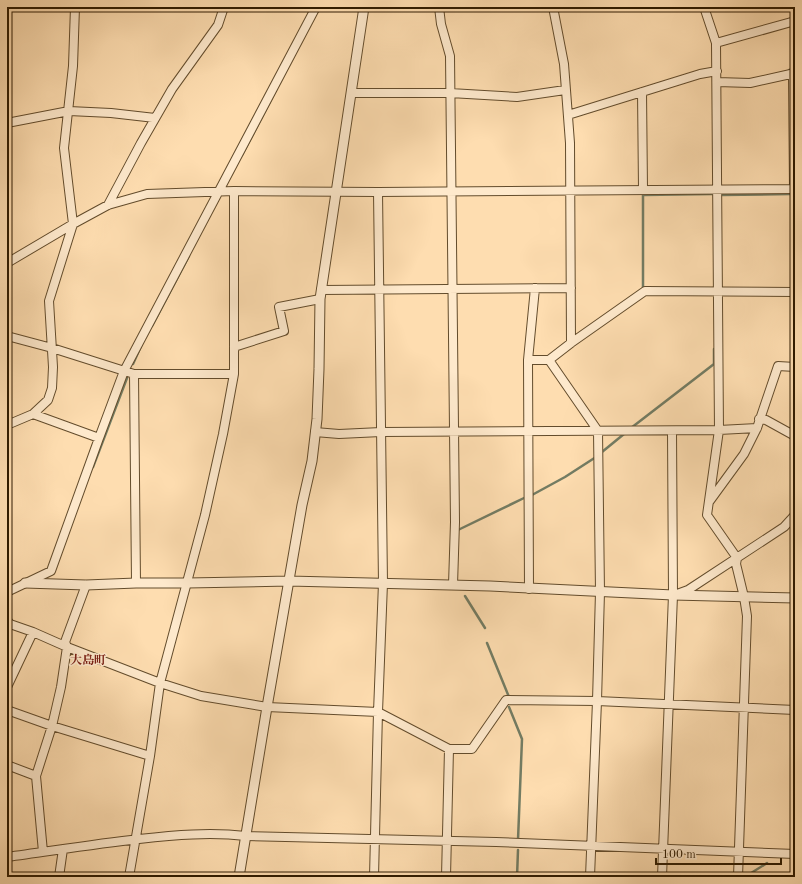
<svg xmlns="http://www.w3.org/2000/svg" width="802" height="884" font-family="'Old Standard TT','Noto Serif JP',serif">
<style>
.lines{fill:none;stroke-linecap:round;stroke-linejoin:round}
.stream{stroke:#737c63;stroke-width:2.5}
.minor-casing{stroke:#634c2c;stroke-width:10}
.tertiary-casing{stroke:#634c2c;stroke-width:11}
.minor{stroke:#fee9cc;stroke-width:8}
.tertiary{stroke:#fee9cc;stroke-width:9}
.labels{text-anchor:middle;stroke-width:3;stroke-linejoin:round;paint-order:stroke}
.neighbourhood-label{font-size:12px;font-weight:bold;fill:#7a1f14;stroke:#fee9cc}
</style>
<rect width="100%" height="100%" fill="#feddb0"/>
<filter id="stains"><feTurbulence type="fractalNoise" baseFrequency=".005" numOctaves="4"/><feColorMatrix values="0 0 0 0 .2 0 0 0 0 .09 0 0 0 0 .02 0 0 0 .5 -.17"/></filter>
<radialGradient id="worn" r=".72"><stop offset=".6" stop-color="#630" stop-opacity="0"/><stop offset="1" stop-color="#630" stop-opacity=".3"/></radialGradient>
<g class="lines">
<path class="stream" d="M789,70l6,-3
M242,155l34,-65
M721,195l69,-1
M646,288h-3v-93l70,-1
M152,326l37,-70
M133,364l8,-18
M631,428l83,-64v-15
M602,452l22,-18
M93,467l34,-89
M532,495l33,-18 31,-20
M458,530l66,-32
M465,596l20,32
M487,643l22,54
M509,707l13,32 -4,101
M748,875l19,-12
M517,877l1,-27"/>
<g class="minor-casing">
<path id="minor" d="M439,7l2,17 9,32 5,466 -2,63
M553,7l11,57 6,79 1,200
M704,7l12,36 3,387 -12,85 30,43 -1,6 8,33 3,19 -9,261
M716,43l79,-22
M793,74l1,115
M717,82l33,1 45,-10
M642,92l1,97
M351,93h99l67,4 48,-7
M568,115l132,-41 17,-3
M7,123l62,-12 42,2 44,5
M108,205l33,-62 31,-54 46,-64 6,-18
M7,263l66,-39 35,-19 39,-11 87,-3 144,1 417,-3
M321,290l250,-2
M7,336l45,12 82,26 2,209
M234,347l50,-16 -5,-24 41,-8
M528,360h21
M134,374h100
M33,414l15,-14 4,-12 1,-21 -4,-66 24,-77 -9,-76 9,-82 2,-59
M759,419l7,1 29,16
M7,425l26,-11 66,24 25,-67 192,-364
M315,432l24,2 42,-2 338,-2 38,-2
M709,502l35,-48 13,-26 21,-62 17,1
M529,589l-1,-229 7,-72
M7,592l44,-21 48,-133
M677,594l11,-4 96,-63 11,-12
M7,620l3,4 23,8 34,15 93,36 41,13 66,11 111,5 71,37h23l34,-49 91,1 198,9
M7,687l26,-55
M7,710l45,16 98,30
M7,765l29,11 7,76
M36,776l16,-50 9,-39 6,-40 -2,-5 21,-57
M7,857c44,-6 88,-13 132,-18 36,-4 71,-7 107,-3l250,6 299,12
M59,877l4,-28
M129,877l21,-121 10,-73 45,-168 18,-81 11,-60v-183
M374,877l4,-165 5,-129 -5,-391
M446,877l3,-128
M590,877l7,-176 3,-109 -2,-161 -49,-71 22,-17 74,-52 150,1
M662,877l11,-282 -1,-164"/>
</g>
<g class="tertiary-casing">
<path id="tertiary" d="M25,583l61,2 50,-2h51l102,-2 201,5 183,9 122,3
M239,877l28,-170 35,-202 10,-44 5,-42 2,-50 1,-70 44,-292"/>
</g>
<use href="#minor" class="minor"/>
<use href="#tertiary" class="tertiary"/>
</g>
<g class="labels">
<g class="neighbourhood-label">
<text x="88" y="664">大島町</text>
</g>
</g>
<rect width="802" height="884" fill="none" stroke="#feddb0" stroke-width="24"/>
<rect x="8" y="8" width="786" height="868" fill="none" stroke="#2f1b00" stroke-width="2"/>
<rect x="12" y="12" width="778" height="860" fill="none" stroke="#2f1b00"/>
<path d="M656 858v6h125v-6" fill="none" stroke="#2f1b00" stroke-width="2"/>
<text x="662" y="858" font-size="12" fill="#2f1b00" stroke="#fee9cc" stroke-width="3" paint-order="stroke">100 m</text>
<rect width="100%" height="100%" filter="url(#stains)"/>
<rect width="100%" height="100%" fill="url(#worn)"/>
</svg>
